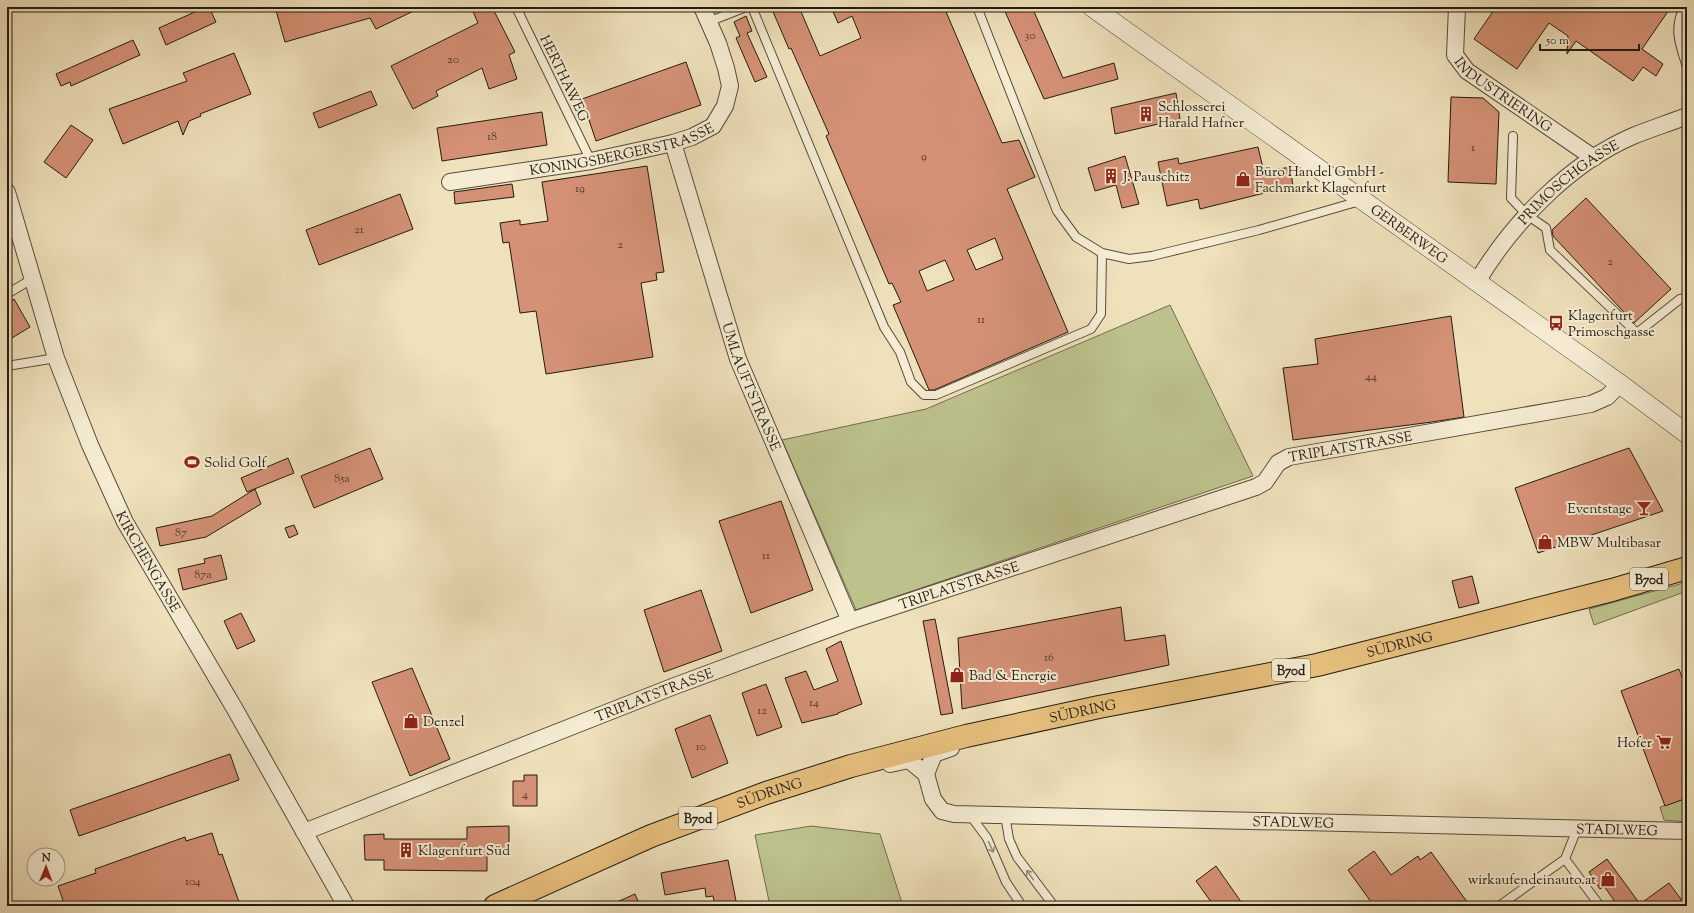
<svg xmlns="http://www.w3.org/2000/svg" width="1694" height="913" font-family="'Sorts Mill Goudy',serif">
<style>
.grass{fill:#bdc28d;stroke:#706e4f}
.building{fill:#d59176;stroke:#231b11;fill-rule:evenodd}
.lines{fill:none;stroke-linecap:round;stroke-linejoin:round}
.service-casing{stroke:#564c3c;stroke-width:10}
.minor-casing{stroke:#564c3c;stroke-width:18}
.tertiary-casing{stroke:#564c3c;stroke-width:20}
.primary-casing{stroke:#231b11;stroke-width:24}
.service{stroke:#f5ecd3;stroke-width:8}
.minor{stroke:#f5ecd3;stroke-width:16}
.tertiary{stroke:#f5ecd3;stroke-width:19}
.primary{stroke:#e8c07e;stroke-width:22}
.oneway{stroke:#968e7c}
.labels{text-anchor:middle;stroke-width:4;stroke-linejoin:round;paint-order:stroke}
.number-label{font-size:12px;fill:#50382a}
.shield{fill:#f5ecd3;stroke:#625a4b;stroke-width:1}
.shield-label{font-size:13px;font-weight:bold;fill:#231b11}
.street-label{font-size:14px;fill:#231b11;stroke:#f5ecd3}
.poi-label{font-size:14px;fill:#231b11;stroke:#f5ecd3;text-anchor:start}
</style>
<rect width="100%" height="100%" fill="#efe1bb"/>
<filter id="stains"><feTurbulence type="fractalNoise" baseFrequency=".005" numOctaves="4"/><feColorMatrix values="0 0 0 0 .2 0 0 0 0 .09 0 0 0 0 .02 0 0 0 .5 -.17"/></filter>
<radialGradient id="worn" r=".72"><stop offset=".6" stop-color="#630" stop-opacity="0"/><stop offset="1" stop-color="#630" stop-opacity=".3"/></radialGradient>
<path class="grass" d="M1170,305l83,171 -397,134 -74,-170 144,-31z
M1687,582v9l-93,34 -5,-16z
M1687,798v24l-23,-2 -4,-13z
M811,826l69,8 23,72h-133l-15,-71z"/>
<path class="building" d="M206,7h3l7,15 -50,23 -7,-17z
M275,7h147l-46,22 -6,-11 -85,24z
M471,7h21l23,45 -6,3 8,24 -28,10 -7,-21 -46,23 2,5 -25,13 -22,-43 87,-43z
M771,7h28l21,49 41,-18 -9,-22 -14,7 -7,-16h113l58,136 17,-3 16,37 -28,12 61,143 -134,58h-5l-36,-85 8,-3 -9,-19 -3,1 -63,-148 3,-2 -38,-86 -2,1zM995,238l8,21 -27,11 -9,-20zM945,260l9,20 -27,11 -8,-20z
M1003,7h29l31,71 51,-15 4,16 -74,20z
M1496,7h175l-29,42 21,15 -7,12 -13,-9 -10,14 -57,-40 -9,13 1,-18 -19,-13 -32,46 -43,-30z
M746,16l6,15 -5,2 20,44 -12,5 -19,-44 4,-2 -6,-14z
M133,40l7,15 -69,31 -1,-4 -9,4 -5,-12z
M234,53l17,41 -51,20 1,2 -12,5 -6,14 -5,-14 -55,23 -14,-35 78,-28 -4,-8z
M686,62l15,43 -105,36 -14,-42z
M371,91l6,14 -58,23 -6,-15z
M1176,93l4,26 -65,15 -4,-26z
M1451,97l32,1 16,14 -3,72 -48,-2z
M542,112l5,33 -105,16 -5,-33z
M71,125l22,15 -27,38 -22,-16z
M1258,147l6,25 26,-5 3,19 -93,23 -2,-10 -31,7 -9,-44 20,-4 1,6z
M1125,156l14,48 -17,4 -6,-23 -21,6 -7,-23z
M647,166l17,106 -8,1 1,7 -16,3 12,74 -107,17 -10,-63 -16,2 -11,-71 -6,1 -3,-20 20,-3v5l28,-4 -6,-39z
M512,184l2,13 -59,7 -1,-12z
M400,194l13,35 -94,36 -13,-35z
M1586,198l85,91 -37,34 -81,-87 -1,-6z
M14,299l16,28 -23,14v-38z
M1451,316l13,101 -32,5 -139,18 -10,-72 35,-4 -3,-25z
M370,448l13,31 -69,29 -13,-32z
M1629,448l34,63 -125,42 -23,-65z
M288,458l6,15 -47,19 -6,-14z
M255,489l6,15 -55,33 -46,9 -4,-18 56,-12z
M781,501l32,89 -62,23 -32,-92z
M294,525l4,9 -9,4 -4,-10z
M221,555l6,24 -44,11 -5,-21 27,-6 -1,-4z
M1472,576l7,27 -20,5 -7,-27z
M701,590l21,61 -58,21 -20,-62z
M1121,607l4,34 40,-6 4,30 -207,44 -4,-71z
M241,613l14,28 -18,8 -13,-28z
M935,619l18,94 -12,2 -18,-94z
M841,641l21,63 -24,9v1l-36,9 -17,-45 21,-7 8,19 24,-9 -12,-32z
M412,668l38,91 -40,17 -38,-94z
M1679,669l8,22v4l-4,2 4,10v71l-5,2 5,18 -22,8 -44,-115z
M766,684l16,43 -25,9 -15,-43z
M710,715l18,48 -36,15 -17,-49z
M230,754l9,26 -160,56 -9,-26z
M524,775h13v31h-24v-25h11z
M509,826v25h-22v20l-103,-1v-10h-19l-1,-25 20,-1v5h83v-12z
M212,833l7,22 3,-1 17,48 -10,4h-164l-7,-20 38,-13 -1,-4 90,-32 1,4z
M1374,851l17,24 27,-19 2,4 11,-8 39,54h-96l-26,-36z
M1607,859l33,45 29,-21 17,23h-68l-14,-20 -4,3 -11,-17z
M728,860l9,46h-22l-2,-10 -7,1 -1,-9 -40,7 -4,-22z
M1216,866l28,40h-30l-18,-25z
M635,894l5,12h-32z"/>
<g class="lines">
<g class="service-casing">
<path id="service" d="M516,7l75,154
M752,7l132,320 16,25 11,30 13,13h12l155,-66 10,-15 1,-61
M977,7l80,204 19,26 26,16 27,6 23,-3 107,-26 101,-29
M1684,7c-11,22 -4,38 3,60
M708,22l38,-15
M1513,136l-2,62 16,17 19,13 4,22 87,83 43,-34 7,-1
M7,294l25,-15
M7,366l49,-8
M970,815l17,23 19,44 16,24
M1005,815l4,24 8,18 37,49
M1577,829l-12,30 35,47
M1499,906l66,-47"/>
</g>
<g class="minor-casing">
<g id="minor">
<path id="s1" d="M1457,7l-2,48 12,16 127,87"/>
<path id="s2" d="M673,143l65,216 112,262"/>
<path id="s3" d="M450,182l141,-21 82,-18 19,-6 21,-11 12,-20 5,-20 -4,-18 -8,-25 -16,-36"/>
<path id="s4" d="M7,192l49,166 34,87 35,77 111,189 110,195"/>
<path id="s5" d="M1477,282c34,-58 93,-119 156,-146 17,-7 36,-13 54,-20"/>
<path id="s6" d="M890,764l19,-4 17,14 7,25 9,12 12,3 733,17"/>
<path d="M926,774l8,-20 17,-6"/>
<path id="s7" d="M304,832l368,-145 178,-66 406,-134 9,-5 13,-19 11,-6 302,-53 16,-7 13,-13"/>
</g>
</g>
<g class="tertiary-casing">
<g id="tertiary">
<path id="s8" d="M1092,7l528,377 67,50"/>
</g>
</g>
<g class="primary-casing">
<g id="primary">
<path id="s9" d="M495,906l156,-70 115,-43 85,-27 115,-30 133,-29 218,-42 295,-75 75,-22"/>
</g>
</g>
<use href="#service" class="service"/>
<use href="#minor" class="minor"/>
<use href="#tertiary" class="tertiary"/>
<use href="#primary" class="primary"/>
</g>
<defs><path id="oneway-shaft" d="M-6 0H5M1.5-3L5.5 0L1.5 3" fill="none" stroke-width="1.6" stroke-linecap="round" stroke-linejoin="round"/></defs>
<g class="oneway">
<use href="#oneway-shaft" transform="translate(991 847) rotate(65)"/>
<use href="#oneway-shaft" transform="translate(1030 875) rotate(-125)"/>
</g>
<defs>
<g id="building-bare" transform="scale(1.2)"><path d="M-4-6H4V6H1V3H-1V6H-4ZM-2.5-4.3h1.7v1.8h-1.7ZM.8-4.3h1.7v1.8H.8ZM-2.5-1h1.7V.8h-1.7ZM.8-1h1.7V.8H.8Z" fill="#8f2418" stroke="#f5ecd3" stroke-width="2.5" paint-order="stroke"/></g>
<g id="shop-bare" transform="scale(1.2)"><path d="M-5-2.5h2.3a2.7 3.5 0 0 1 5.4 0H5L5.5 6h-11ZM-1.5-2.5h3a1.5 2.3 0 0 0-3 0Z" fill="#8f2418" stroke="#f5ecd3" stroke-width="2.5" paint-order="stroke"/></g>
<g id="bus-bare" transform="scale(1.2)"><path d="M-5-6H5V4H4V6H2V4H-2V6H-4V4H-5ZM-3.5-4V0h7V-4ZM-3.5 1.2v1.5H-2V1.2ZM2 1.2v1.5H3.5V1.2Z" fill="#8f2418" stroke="#f5ecd3" stroke-width="2.5" paint-order="stroke"/></g>
<g id="stadium-bare" transform="scale(1.2)"><path d="M0-5a6.5 5 0 1 0 0 10a6.5 5 0 1 0 0-10ZM-3.5-1.8h7v3.6h-7Z" fill="#8f2418" stroke="#f5ecd3" stroke-width="2.5" paint-order="stroke"/></g>
<g id="bar-bare" transform="scale(1.2)"><path d="M-6-5H6L.8 .8V4.5H3.5V6h-7V4.5H-.8V.8Z" fill="#8f2418" stroke="#f5ecd3" stroke-width="2.5" paint-order="stroke"/></g>
<g id="supermarket-bare" transform="scale(1.2)"><path d="M-6-5.5h2.5l.6 2H6L4.5 2H-2.5L-4.4-4H-6ZM-1.5 3.2a1.3 1.3 0 1 0 .1 0ZM3 3.2a1.3 1.3 0 1 0 .1 0Z" fill="#8f2418" stroke="#f5ecd3" stroke-width="2.5" paint-order="stroke"/></g>
</defs>
<g fill-rule="evenodd">
<use href="#building-bare" x="1146" y="114"/>
<use href="#building-bare" x="1111" y="176"/>
<use href="#shop-bare" x="1243" y="179"/>
<use href="#bus-bare" x="1556" y="323"/>
<use href="#stadium-bare" x="192" y="462"/>
<use href="#bar-bare" x="1644" y="508"/>
<use href="#shop-bare" x="1545" y="542"/>
<use href="#shop-bare" x="957" y="675"/>
<use href="#shop-bare" x="411" y="721"/>
<use href="#supermarket-bare" x="1664" y="742"/>
<use href="#building-bare" x="406" y="850"/>
<use href="#shop-bare" x="1608" y="879"/>
</g>
<g class="labels">
<g class="number-label">
<text x="1030" y="39">30</text>
<text x="453" y="63">20</text>
<text x="492" y="140">18</text>
<text x="1473" y="151">1</text>
<text x="924" y="160">9</text>
<text x="580" y="192">19</text>
<text x="359" y="233">21</text>
<text x="620" y="248">2</text>
<text x="1610" y="265">2</text>
<text x="981" y="323">11</text>
<text x="1371" y="380">44</text>
<text x="342" y="482">85a</text>
<text x="181" y="536">87</text>
<text x="766" y="559">11</text>
<text x="203" y="578">87a</text>
<text x="1049" y="661">16</text>
<text x="814" y="706">14</text>
<text x="762" y="714">12</text>
<text x="701" y="750">10</text>
<text x="525" y="798">4</text>
<text x="193" y="885">104</text>
</g>
<g class="shield">
<rect x="1630" y="568" width="38" height="22" rx="3"/>
<rect x="1272" y="659" width="38" height="22" rx="3"/>
<rect x="679" y="807" width="38" height="22" rx="3"/>
</g>
<g class="shield-label">
<text x="1649" y="584">B70d</text>
<text x="1291" y="675">B70d</text>
<text x="698" y="823">B70d</text>
</g>
<g class="street-label">
<text transform="translate(565 78) rotate(64)" y="5">HERTHAWEG</text>
<text dy="5" stroke="none"><textPath href="#s1" startOffset="111">INDUSTRIERING</textPath></text>
<text dy="5" stroke="none"><textPath href="#s3" startOffset="175">KONINGSBERGERSTRASSE</textPath></text>
<text dy="5" stroke="none"><textPath href="#s5" startOffset="137">PRIMOSCHGASSE</textPath></text>
<text dy="5" stroke="none"><textPath href="#s8" startOffset="390">GERBERWEG</textPath></text>
<text dy="5" stroke="none"><textPath href="#s2" startOffset="256">UMLAUFTSTRASSE</textPath></text>
<text dy="5" stroke="none"><textPath href="#s7" startOffset="1121">TRIPLATSTRASSE</textPath></text>
<text dy="5" stroke="none"><textPath href="#s4" startOffset="397">KIRCHENGASSE</textPath></text>
<text dy="5" stroke="none"><textPath href="#s7" startOffset="700">TRIPLATSTRASSE</textPath></text>
<text dy="5" stroke="none"><textPath href="#s9" startOffset="945">SÜDRING</textPath></text>
<text dy="5" stroke="none"><textPath href="#s7" startOffset="376">TRIPLATSTRASSE</textPath></text>
<text dy="5" stroke="none"><textPath href="#s9" startOffset="621">SÜDRING</textPath></text>
<text dy="5" stroke="none"><textPath href="#s9" startOffset="297">SÜDRING</textPath></text>
<text dy="5" stroke="none"><textPath href="#s6" startOffset="434">STADLWEG</textPath></text>
<text dy="5" stroke="none"><textPath href="#s6" startOffset="758">STADLWEG</textPath></text>
</g>
<g class="poi-label">
<text x="1158" y="111">Schlosserei<tspan x="1158" dy="16">Harald Hafner</tspan></text>
<text x="1255" y="176">Büro Handel GmbH -<tspan x="1255" dy="16">Fachmarkt Klagenfurt</tspan></text>
<text x="1123" y="181">J. Pauschitz</text>
<text x="1568" y="320">Klagenfurt<tspan x="1568" dy="16">Primoschgasse</tspan></text>
<text x="204" y="467">Solid Golf</text>
<text x="1632" y="513" text-anchor="end">Eventstage</text>
<text x="1557" y="547">MBW Multibasar</text>
<text x="969" y="680">Bad &amp; Energie</text>
<text x="423" y="726">Denzel</text>
<text x="1652" y="747" text-anchor="end">Hofer</text>
<text x="418" y="855">Klagenfurt Süd</text>
<text x="1596" y="884" text-anchor="end">wirkaufendeinauto.at</text>
</g>
</g>
<rect width="1694" height="913" fill="none" stroke="#efe1bb" stroke-width="24"/>
<rect x="8" y="8" width="1678" height="897" fill="none" stroke="#231b11" stroke-width="2"/>
<rect x="12" y="12" width="1670" height="889" fill="none" stroke="#231b11"/>
<g transform="translate(46 867) rotate(1)"><circle r="19" fill="#f5ecd3" stroke="#a19885"/>
<path d="M0-3L7 15L0 10L-7 15Z" fill="#8f2418"/>
<text y="-6" font-size="11" font-weight="bold" text-anchor="middle" fill="#231b11">N</text>
</g>
<path d="M1540 44v6h99v-6" fill="none" stroke="#231b11" stroke-width="2"/>
<text x="1546" y="44" font-size="12" fill="#231b11" stroke="#f5ecd3" stroke-width="3" paint-order="stroke">50 m</text>
<rect width="100%" height="100%" filter="url(#stains)"/>
<rect width="100%" height="100%" fill="url(#worn)"/>
</svg>
